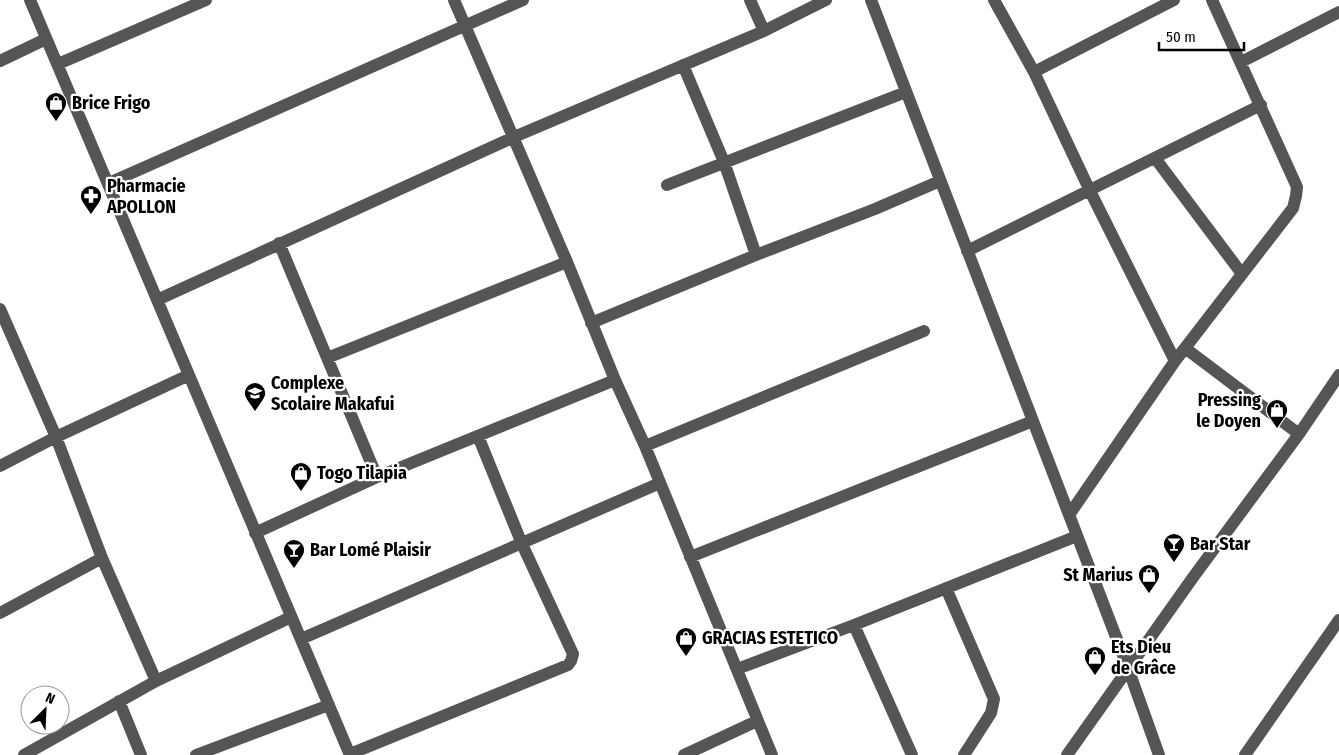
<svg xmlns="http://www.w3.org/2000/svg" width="1339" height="755" font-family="'Fira Sans Condensed',sans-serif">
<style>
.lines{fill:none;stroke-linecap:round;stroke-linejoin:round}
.minor{stroke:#555;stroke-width:12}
.labels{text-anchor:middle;stroke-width:4.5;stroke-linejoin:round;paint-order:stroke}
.poi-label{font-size:18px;font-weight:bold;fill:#000;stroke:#fff;text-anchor:start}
</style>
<rect width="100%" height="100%" fill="#fff"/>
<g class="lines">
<path class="minor" d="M30,0l320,755
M454,0l113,262 48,118 30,66 127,309
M750,0l14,31
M871,0l257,668 31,87
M994,0l40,72 56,119 85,170
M0,61l46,-22
M1241,62l98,-50
M58,64l148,-64
M683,65l41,97 32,93
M1034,72l140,-72
M1155,158l87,116
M109,183l414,-183
M667,185l239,-93
M279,243l98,234
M967,251l294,-146
M157,300l357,-163 250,-106 62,-31
M0,309l56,128 46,121 54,123
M591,323l165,-68 119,-46 65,-28
M1185,348l114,86
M327,358l240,-96
M645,446l279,-115
M0,466l56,-29 133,-62
M1069,515l106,-154 118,-153 3,-12 1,-9 -85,-187
M255,533l122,-56 238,-97
M690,557l343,-136
M946,588l48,111 -3,14 -27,42
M0,613l102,-55
M854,625l58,130
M301,639l359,-156
M737,669l117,-44 223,-89
M119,701l22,54
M350,754l218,-89 3,-4 2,-7 -51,-110 -44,-108
M24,755l132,-74 135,-64
M196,755l133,-50
M684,755l73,-34
M1067,755l127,-179 105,-142 40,-59
M1245,755l94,-135"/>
</g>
<defs>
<g id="shop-pin" transform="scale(1.125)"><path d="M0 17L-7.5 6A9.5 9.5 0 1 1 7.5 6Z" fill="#000" stroke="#fff"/><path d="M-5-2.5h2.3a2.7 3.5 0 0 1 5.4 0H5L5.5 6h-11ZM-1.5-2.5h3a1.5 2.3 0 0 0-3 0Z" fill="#fff"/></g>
<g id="pharmacy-pin" transform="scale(1.125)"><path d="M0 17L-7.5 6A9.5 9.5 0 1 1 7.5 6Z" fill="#000" stroke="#fff"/><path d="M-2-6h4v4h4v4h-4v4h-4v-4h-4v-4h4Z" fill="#fff"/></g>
<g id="school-pin" transform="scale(1.125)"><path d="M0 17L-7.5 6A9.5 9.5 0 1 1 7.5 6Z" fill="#000" stroke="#fff"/><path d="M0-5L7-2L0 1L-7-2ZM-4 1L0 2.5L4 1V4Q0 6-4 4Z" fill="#fff"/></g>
<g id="bar-pin" transform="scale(1.125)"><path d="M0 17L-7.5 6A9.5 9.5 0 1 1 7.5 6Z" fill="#000" stroke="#fff"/><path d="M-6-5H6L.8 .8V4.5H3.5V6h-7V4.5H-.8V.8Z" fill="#fff"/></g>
</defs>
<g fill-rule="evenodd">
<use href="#shop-pin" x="56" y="103"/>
<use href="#pharmacy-pin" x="91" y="196"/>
<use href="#school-pin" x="255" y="393"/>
<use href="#shop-pin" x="1277" y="410"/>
<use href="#shop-pin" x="301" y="473"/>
<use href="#bar-pin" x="1174" y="544"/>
<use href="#bar-pin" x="294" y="550"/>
<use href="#shop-pin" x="1149" y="575"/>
<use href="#shop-pin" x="686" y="638"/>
<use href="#shop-pin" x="1095" y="657"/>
</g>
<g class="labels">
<g class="poi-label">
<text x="72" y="109">Brice Frigo</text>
<text x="107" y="192">Pharmacie<tspan x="107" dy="21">APOLLON</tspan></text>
<text x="271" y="389">Complexe<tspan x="271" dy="21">Scolaire Makafui</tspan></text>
<text x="1261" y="406" text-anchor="end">Pressing<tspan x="1261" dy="21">le Doyen</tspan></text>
<text x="317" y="479">Togo Tilapia</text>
<text x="1190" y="550">Bar Star</text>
<text x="310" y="556">Bar Lomé Plaisir</text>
<text x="1133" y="581" text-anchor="end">St Marius</text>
<text x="702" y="644">GRACIAS ESTETICO</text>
<text x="1111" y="653">Ets Dieu<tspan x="1111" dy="21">de Grâce</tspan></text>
</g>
</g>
<g transform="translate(45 710) rotate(24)"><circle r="24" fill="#ffffff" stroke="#999999"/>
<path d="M0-4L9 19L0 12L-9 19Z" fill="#000000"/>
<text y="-8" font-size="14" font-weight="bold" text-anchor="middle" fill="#000000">N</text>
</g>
<path d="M1159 42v8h85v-8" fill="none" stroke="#000000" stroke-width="2.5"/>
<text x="1166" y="42" font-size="15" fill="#000000" stroke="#ffffff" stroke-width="4" paint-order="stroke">50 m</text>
</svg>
